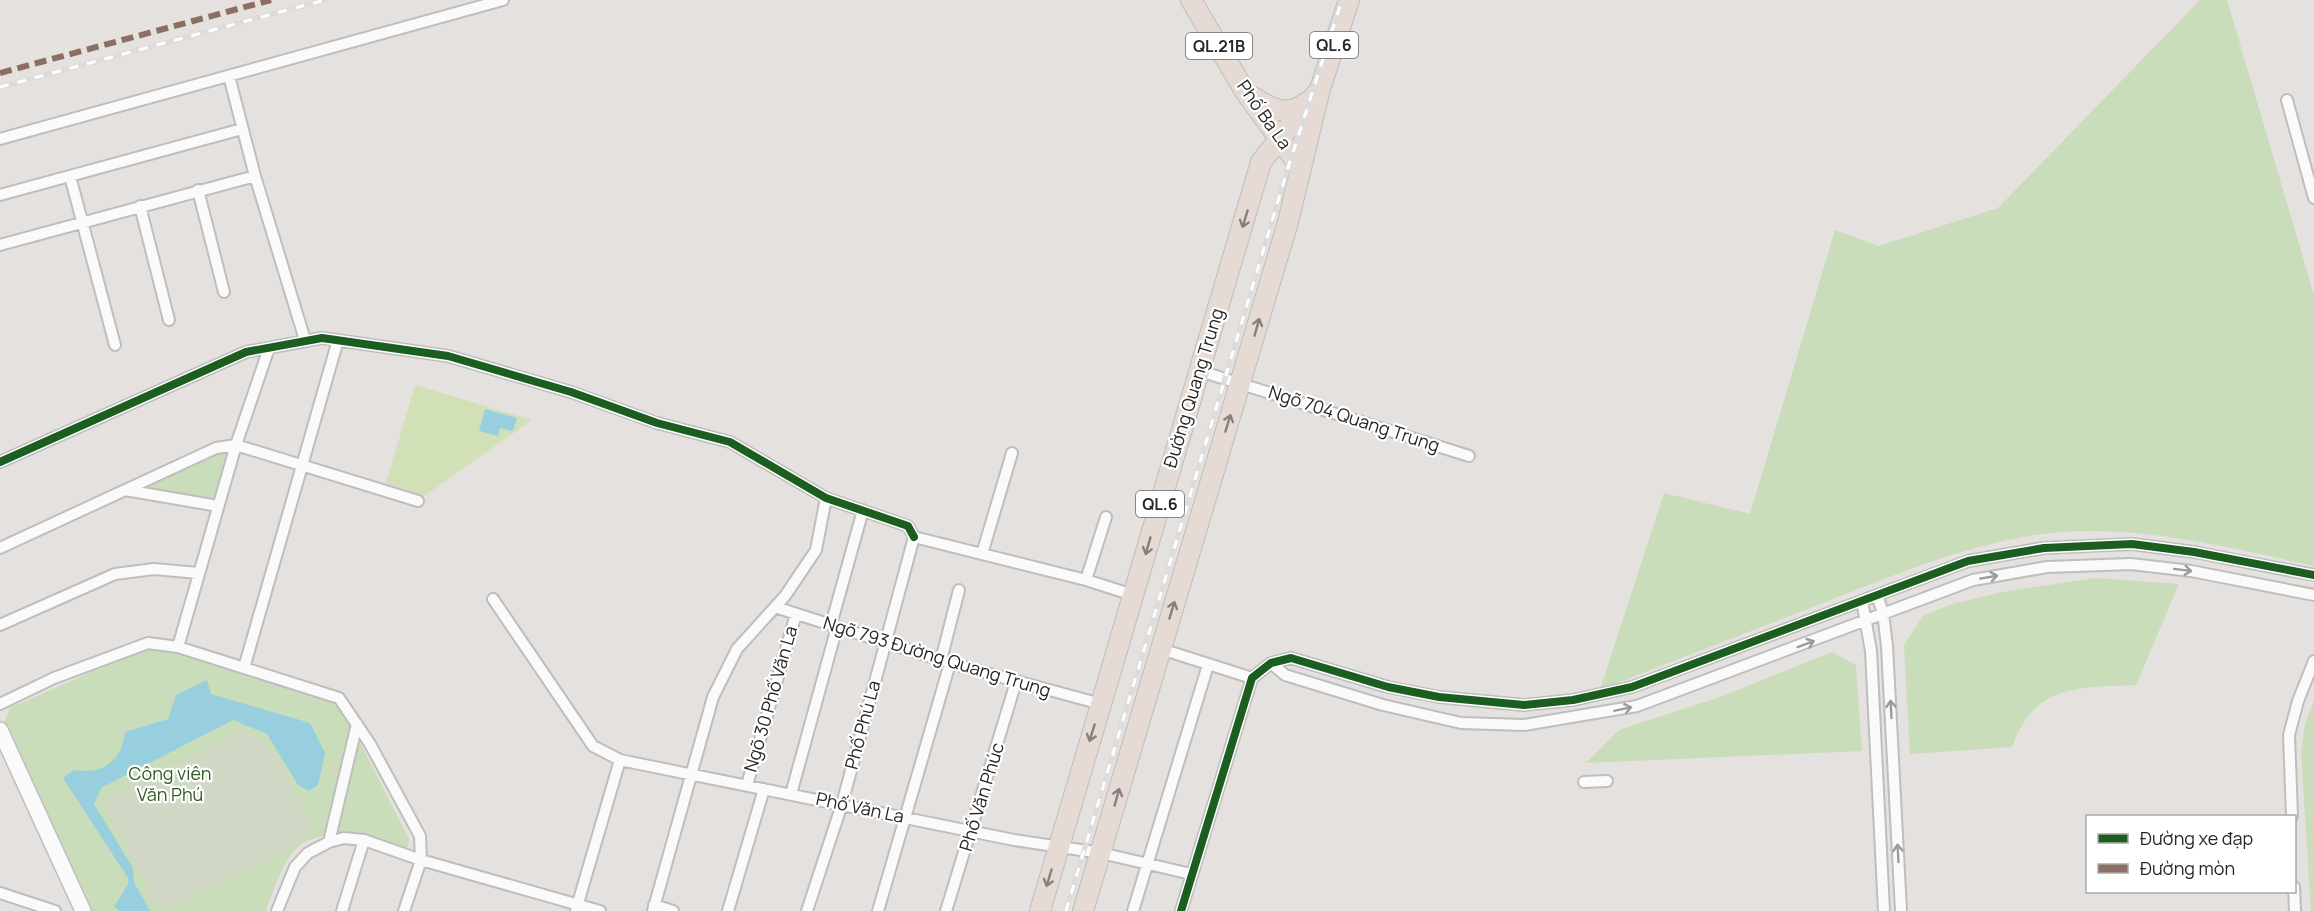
<svg xmlns="http://www.w3.org/2000/svg" width="2314" height="911" font-family="Manrope,sans-serif">
<style>
.green{fill:#c9ddba}
.cemetery{fill:#d1d8c6}
.pitch{fill:#d2e0b8}
.water{fill:#98cfdf}
.lines{fill:none;stroke-linecap:round;stroke-linejoin:round}
.street-casing{stroke:#bfbebf;stroke-width:14}
.secondary-casing{stroke:#bfbebf;stroke-width:18}
.highway-casing{stroke:#bebdbc;stroke-width:22}
.street{stroke:#fbfafa;stroke-width:10}
.secondary{stroke:#fbfafa;stroke-width:15}
.highway{stroke:#e5dbd4;stroke-width:20}
.rail-casing{stroke:#dcdcdd;stroke-width:5}
.rail{stroke:#fff;stroke-width:3;stroke-dasharray:9;stroke-linecap:butt}
.quiet{stroke:#8d6e63;stroke-width:6;stroke-dasharray:12 6;stroke-linecap:butt}
.cycleway-casing{stroke:#fff;stroke-width:11}
.cycleway{stroke:#1b5e20;stroke-width:8}
.oneway{stroke:#86817e}
.oneway2{stroke:#9c9b9b}
.labels{text-anchor:middle;stroke-width:4.5;stroke-linejoin:round;paint-order:stroke}
.shield{fill:#fff;stroke:#686868;stroke-width:1.5}
.shield-label{font-size:16px;font-weight:bold;fill:#272727}
.street-label{font-size:18px;fill:#272727;stroke:#fff}
.park-label{font-size:18px;fill:#2e5b21;stroke:#fff}
</style>
<rect width="100%" height="100%" fill="#e4e1de"/>
<path class="green" d="M2200,0h27l87,295v271c-72,-16 -145,-34 -219,-35 -96,-2 -187,39 -275,73 -73,29 -147,57 -220,86l64,-197 86,21 85,-284 44,16 119,-38z
M229,453l-13,47 -74,-11 75,-35z
M2095,578l84,6 -43,101c-59,3 -101,-2 -124,62l-102,7 -6,-109 19,-29 29,-12 51,-12z
M145,648l30,4 161,51 12,16 61,120 -2,10c-31,-9 -73,-23 -104,-6 -17,9 -31,50 -37,68h-178l-84,-188 6,-15z
M1832,652l24,13 6,86 -276,12 33,-33 104,-34z
M2314,700v211h-3l-10,-158 4,-28z"/>
<path class="cemetery" d="M245,731l30,22 38,80 -30,19 -124,59 -57,-109z"/>
<path class="pitch" d="M415,385l117,35 -108,76 -38,-13z"/>
<path class="water" d="M485,409l32,9 -4,13 -13,-3 -2,8 -19,-5z
M207,680l4,14 99,29 15,30 -7,32 -9,6 -11,-6 -31,-51 -34,-14 -132,68 -7,16 39,64 1,14 16,29h-30l-6,-4 14,-23v-6l-65,-100 11,-8c29,5 48,-9 51,-38l43,-13 8,-24z"/>
<g class="lines">
<g class="street-casing">
<path id="street" d="M229,76l26,100 50,164
M2287,100l27,98
M0,139l503,-139
M70,176l45,169
M198,190l26,102
M0,195l242,-66
M140,206l29,114
M0,245l255,-69
M1200,371l269,85
M0,462l246,-110 76,-14 126,18 123,36 86,31 73,19 96,56 82,28 6,11
M125,490l93,16
M914,537l172,43 47,15
M0,548l216,-100 20,-3 182,56
M982,554l30,-101
M1086,580l20,-63
M1877,595l6,18 4,33 14,265
M493,599l100,147 27,14 394,80 87,13 90,21
M1862,601l9,50 13,260
M775,607l175,56 151,41
M0,625l115,-51 39,-5 44,4
M831,625l32,-115
M178,647l58,-202 33,-97
M1161,649l91,29
M941,660l18,-70
M1271,663l14,12 98,30 78,18 63,2 113,-19 336,-126 74,-13 84,-3 60,7 123,24
M244,668l94,-328
M0,704l54,-26 94,-35 30,4 161,51 31,46 50,92 1,24 -17,51
M1584,782l23,-1
M747,785l49,-171
M791,794l46,-167
M2292,816l-3,-81 9,-34 16,-40
M329,842l28,-118
M2294,887l1,24
M0,893l55,18
M654,905l19,6
M576,910l44,-150
M277,911l18,-44 13,-14 21,-11 15,-4 20,2 57,20 179,51
M342,911l22,-71
M653,911l60,-214 24,-48 48,-53 31,-46 10,-52
M728,911l36,-122
M807,911l35,-107 72,-267
M878,911l72,-248
M946,911l70,-229
M1133,911l75,-246
M1181,911l71,-233 19,-15 20,-5 97,29 51,10 85,8 49,-5 59,-13 336,-126 76,-13 88,-4 62,8 120,23"/>
</g>
<g class="secondary-casing">
<path id="secondary" d="M0,730l83,181"/>
</g>
<g class="highway-casing">
<path id="highway" d="M1191,0l55,93 55,75
M1253,97c19,12 35,21 54,5
M1040,911l221,-749 55,-68
M1083,911l205,-689 32,-133 29,-89"/>
</g>
<use href="#street" class="street"/>
<use href="#secondary" class="secondary"/>
<use href="#highway" class="highway"/>
<g class="rail-casing">
<path id="rail" d="M0,87l325,-87
M1066,911l221,-740 55,-171"/>
</g>
<use href="#rail" class="rail"/>
<path class="quiet" d="M0,73l271,-73"/>
<g class="cycleway-casing">
<path id="cycleway" d="M0,462l246,-110 76,-14 126,18 123,36 86,31 73,19 96,56 82,28 6,11
M1181,911l71,-233 19,-15 20,-5 97,29 51,10 85,8 49,-5 59,-13 336,-126 76,-13 88,-4 62,8 120,23"/>
</g>
<use href="#cycleway" class="cycleway"/>
</g>
<defs><path id="oneway-shaft" d="M-6 0H5M1.5-3L5.5 0L1.5 3" fill="none" stroke-width="1.6" stroke-linecap="round" stroke-linejoin="round" transform="scale(1.5)"/></defs>
<g class="oneway">
<use href="#oneway-shaft" transform="translate(1245 219) rotate(107)"/>
<use href="#oneway-shaft" transform="translate(1257 327) rotate(-74)"/>
<use href="#oneway-shaft" transform="translate(1228 423) rotate(-73)"/>
<use href="#oneway-shaft" transform="translate(1148 546) rotate(106)"/>
<use href="#oneway-shaft" transform="translate(1172 610) rotate(-73)"/>
<use href="#oneway-shaft" transform="translate(1092 733) rotate(107)"/>
<use href="#oneway-shaft" transform="translate(1117 797) rotate(-74)"/>
<use href="#oneway-shaft" transform="translate(1049 878) rotate(107)"/>
</g>
<g class="oneway2">
<use href="#oneway-shaft" transform="translate(2183 570) rotate(7)"/>
<use href="#oneway-shaft" transform="translate(1989 577) rotate(-10)"/>
<use href="#oneway-shaft" transform="translate(1806 644) rotate(-20)"/>
<use href="#oneway-shaft" transform="translate(1623 709) rotate(-12)"/>
<use href="#oneway-shaft" transform="translate(1891 709) rotate(-93)"/>
<use href="#oneway-shaft" transform="translate(1898 853) rotate(-93)"/>
</g>
<g class="labels">
<g class="shield">
<rect x="1310" y="32" width="48" height="26" rx="4.5"/>
<rect x="1186" y="33" width="66" height="26" rx="4.5"/>
<rect x="1136" y="491" width="48" height="26" rx="4.5"/>
</g>
<g class="shield-label">
<text x="1334" y="51">QL.6</text>
<text x="1219" y="52">QL.21B</text>
<text x="1160" y="510">QL.6</text>
</g>
<g class="street-label">
<text transform="translate(1264 115) rotate(55)" y="6">Phố Ba La</text>
<text transform="translate(1194 388) rotate(-73)" y="6">Đường Quang Trung</text>
<text transform="translate(1354 419) rotate(18)" y="6">Ngõ 704 Quang Trung</text>
<text transform="translate(937 657) rotate(17)" y="6">Ngõ 793 Đường Quang Trung</text>
<text transform="translate(771 699) rotate(-74)" y="6">Ngõ 30 Phố Văn La</text>
<text transform="translate(863 725) rotate(-75)" y="6">Phố Phú La</text>
<text transform="translate(982 797) rotate(-73)" y="6">Phố Văn Phúc</text>
<text transform="translate(860 808) rotate(12)" y="6">Phố Văn La</text>
</g>
<g class="park-label">
<text x="170" y="780">Công viên<tspan x="170" dy="21">Văn Phú</tspan></text>
</g>
</g>
<rect x="2086" y="815" width="210" height="78" fill="#ffffff" stroke="#a9a9a9" stroke-width="1.5"/>
<rect x="2098" y="834" width="30" height="9" fill="#1b5e20" stroke="#a9a9a9" stroke-width="1.5"/>
<text x="2140" y="845" font-size="18" fill="#272727">Đường xe đạp</text>
<rect x="2098" y="864" width="30" height="9" fill="#8d6e63" stroke="#a9a9a9" stroke-width="1.5"/>
<text x="2140" y="875" font-size="18" fill="#272727">Đường mòn</text>
</svg>
